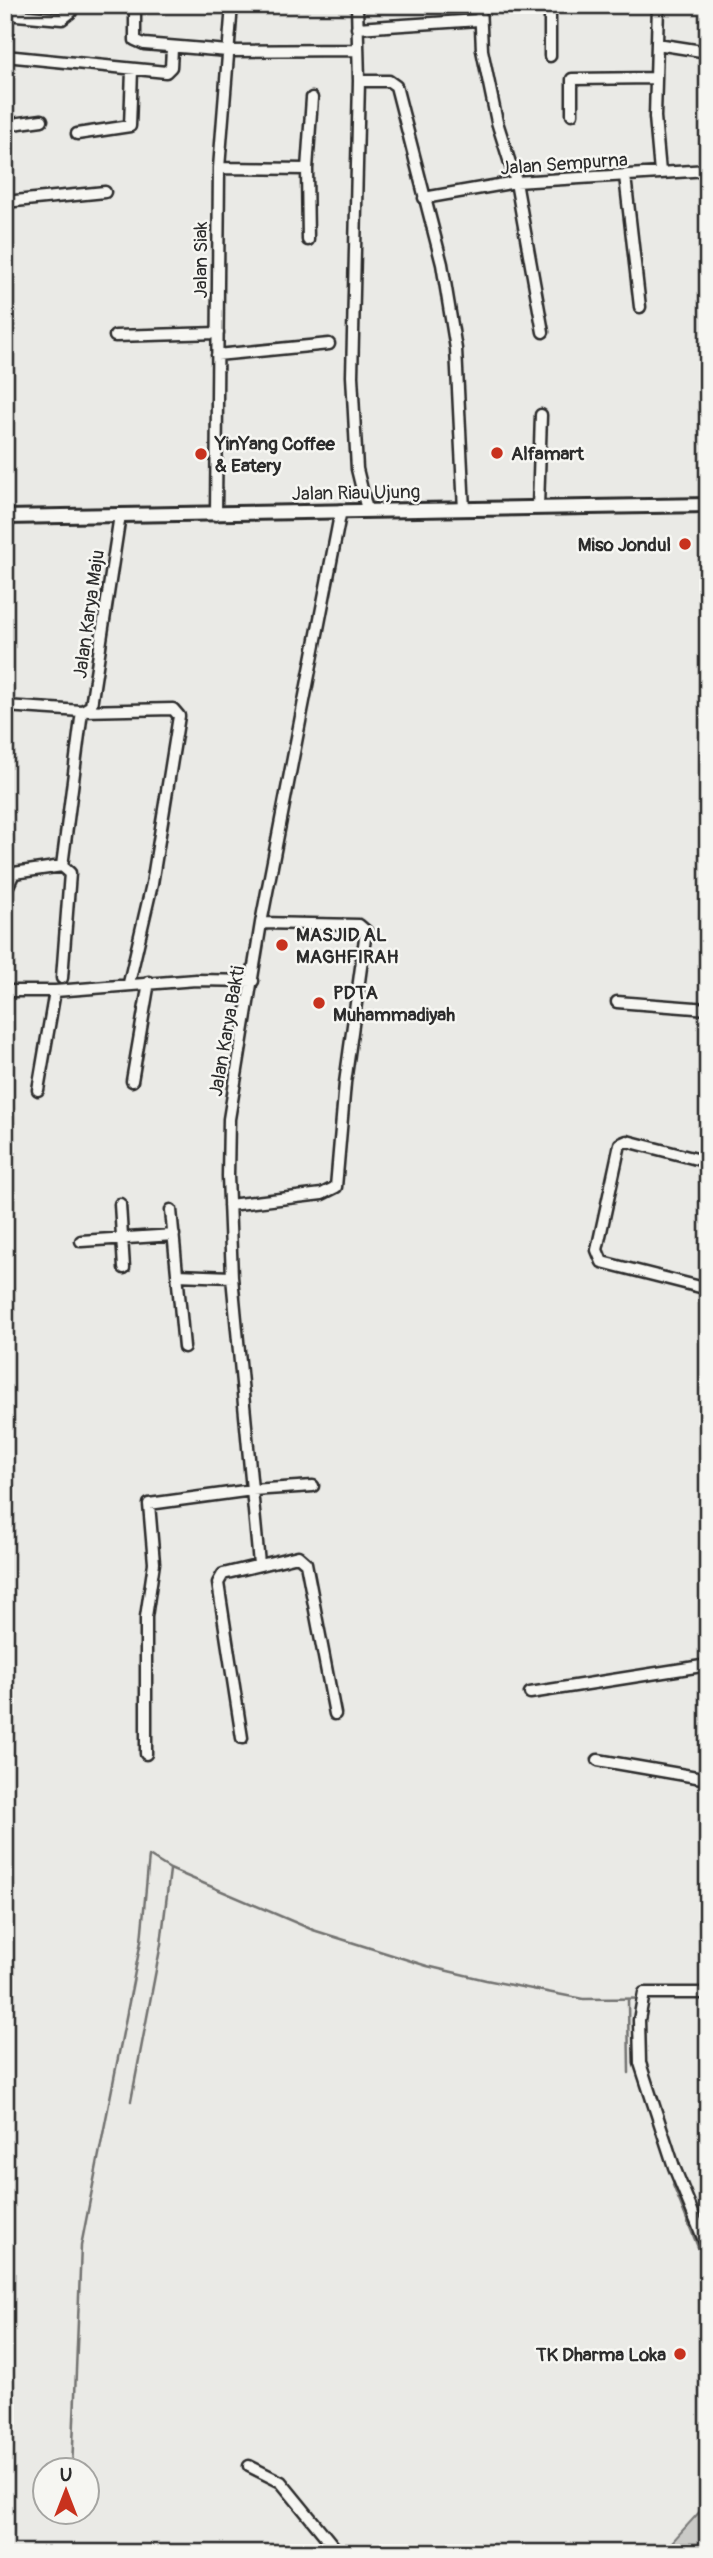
<svg xmlns="http://www.w3.org/2000/svg" width="713" height="2558" font-family="Pangolin,sans-serif">
<style>
.green{fill:#cacac7;stroke:#7a7a79;stroke-width:2}
.lines{fill:none;stroke-linecap:round;stroke-linejoin:round}
.stream{stroke:#727270;stroke-width:2.5}
.minor-casing{stroke:#2b2b2b;stroke-width:15}
.major-casing{stroke:#2b2b2b;stroke-width:18}
.minor{stroke:#f6f6f2;stroke-width:10}
.major{stroke:#f6f6f2;stroke-width:12}
.poi-dot{fill:#c8321e;stroke:#f6f6f2;stroke-width:2.5}
.labels{text-anchor:middle;stroke-width:5;stroke-linejoin:round;paint-order:stroke}
.street-label{font-size:19px;fill:#2b2b2b;stroke:#f6f6f2}
.poi-label{font-size:19px;font-weight:bold;fill:#2b2b2b;stroke:#f6f6f2;text-anchor:start}
</style>
<rect width="100%" height="100%" fill="#eaeae6"/>
<filter id="ink" filterUnits="userSpaceOnUse"><feTurbulence type="fractalNoise" baseFrequency=".0143" numOctaves="2"/><feDisplacementMap in="SourceGraphic" scale="14" xChannelSelector="R" yChannelSelector="G"/><feConvolveMatrix kernelMatrix="1 2 1 2 8 2 1 2 1" color-interpolation-filters="sRGB"/></filter>
<g filter="url(#ink)">
<path class="green" d="M703,2508l5,5v28l-11,12h-14l-11,-11z"/>
<g class="lines">
<path class="stream" d="M628,2000l1,73
M131,2101l30,-157 9,-74
M673,2185l35,87
M72,2470l9,-224 60,-305 8,-85 21,13 143,61 114,36 59,14 97,19 125,-1
M69,2517l1,-5"/>
<g class="minor-casing">
<path id="minor" d="M135,5v35l9,4 84,7 129,-1
M357,5l2,76 -7,295 5,93 10,41
M480,5l2,45 15,72 19,60 27,150
M550,5v51
M658,5l-3,112 5,55
M5,14l57,5 9,-7 1,-7
M357,28l122,-8
M657,44l51,8
M5,56l161,16 5,-5 1,-18
M359,81h30l7,5 46,178 14,85 8,161
M572,114v-35l83,-1
M5,125l37,-5
M77,134l53,-8 2,-56
M219,168l88,1
M625,176l15,131
M424,198l92,-16 192,-12
M5,202l100,-10
M308,240l-1,-71 5,-71
M115,336l103,-3
M217,355l112,-11
M538,507l3,-92
M216,515l3,-347 13,-163
M5,706l77,5 9,-5 29,-191
M62,866l8,7 -8,105
M5,940l2,-52 7,-15 48,-7 20,-155 91,-2 6,7 -27,168 -23,99
M5,991h50l141,-11 57,1
M617,1002l91,7
M132,1081l17,-99
M38,1090l17,-99
M708,1162l-81,-21 -7,3 -23,106 5,12 106,27
M120,1204l4,64
M229,1205l93,-11 14,-7 9,-104 21,-152 -7,-6 -98,-2
M171,1210l13,137
M81,1241l93,-6
M177,1275l55,2
M259,1564l-27,-287 -4,-101 1,-57 32,-196 80,-413
M530,1693l178,-28
M242,1738l-24,-155 5,-9 75,-18 8,7 29,151
M146,1754v-137l8,-54 -5,-59 103,-14 61,-4
M598,1760l110,19
M708,1993h-64l-5,27 1,43 34,104 34,83
M249,2466l32,16 58,71"/>
</g>
<g class="major-casing">
<path id="major" d="M5,517l703,-12"/>
</g>
<use href="#minor" class="minor"/>
<use href="#major" class="major"/>
</g>
</g>
<g class="poi-dot">
<circle cx="497" cy="453" r="7"/>
<circle cx="201" cy="454" r="7"/>
<circle cx="685" cy="544" r="7"/>
<circle cx="282" cy="945" r="7"/>
<circle cx="319" cy="1003" r="7"/>
<circle cx="680" cy="2354" r="7"/>
</g>
<g class="labels">
<g class="street-label">
<text transform="translate(564 163) rotate(-4)" y="7">Jalan Sempurna</text>
<text transform="translate(200 260) rotate(-90)" y="7">Jalan Siak</text>
<text transform="translate(356 492) rotate(-1)" y="7">Jalan Riau Ujung</text>
<text transform="translate(88 614) rotate(-82)" y="7">Jalan Karya Maju</text>
<text transform="translate(226 1031) rotate(-80)" y="7">Jalan Karya Bakti</text>
</g>
<g class="poi-label">
<text x="215" y="450">YinYang Coffee<tspan x="215" dy="22">&amp; Eatery</tspan></text>
<text x="511" y="460">Alfamart</text>
<text x="671" y="551" text-anchor="end">Miso Jondul</text>
<text x="296" y="941">MASJID AL<tspan x="296" dy="22">MAGHFIRAH</tspan></text>
<text x="333" y="999">PDTA<tspan x="333" dy="22">Muhammadiyah</tspan></text>
<text x="666" y="2361" text-anchor="end">TK Dharma Loka</text>
</g>
</g>
<rect width="713" height="2558" fill="none" stroke="#f6f6f2" stroke-width="28"/>
<rect x="14" y="14" width="685" height="2530" fill="none" stroke="#2b2b2b" stroke-width="2.5" filter="url(#ink)"/>
<g transform="translate(66 2491)"><circle r="33" fill="#f6f6f2" stroke="#a5a5a2" stroke-width="2"/>
<path d="M0-5L12 26L0 18L-12 26Z" fill="#c8321e"/>
<text y="-10" font-size="19" font-weight="bold" text-anchor="middle" fill="#2b2b2b">U</text>
</g>
</svg>
